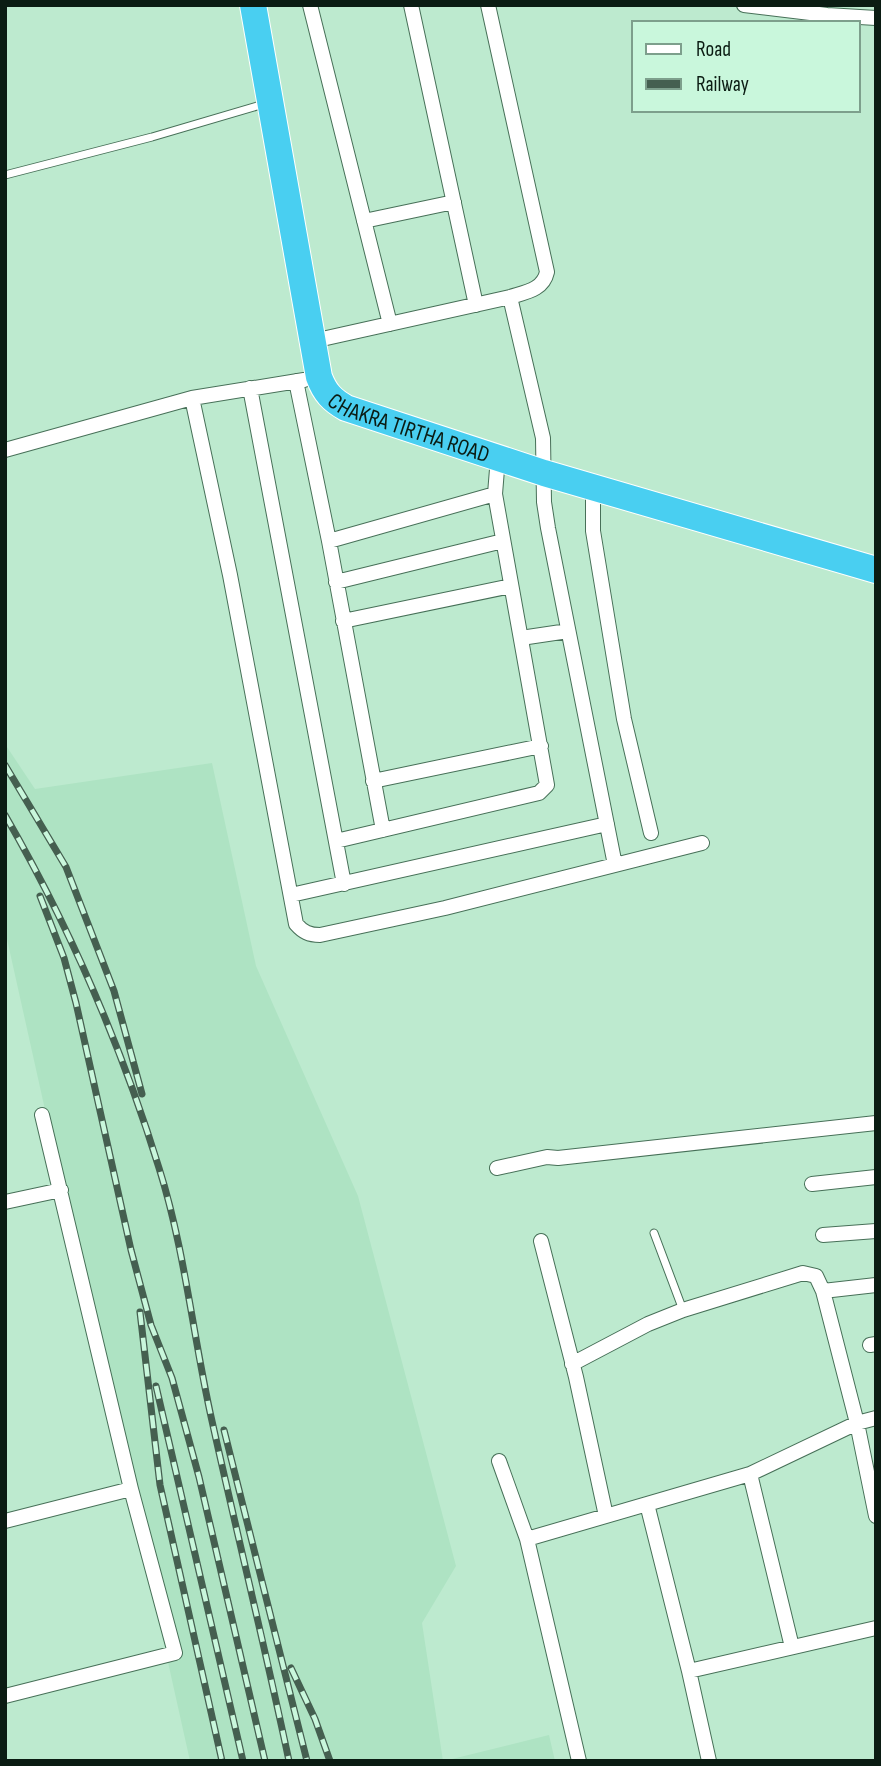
<svg xmlns="http://www.w3.org/2000/svg" width="881" height="1766" font-family="'Sofia Sans Condensed',sans-serif">
<style>
.built{fill:#aee3c3}
.lines{fill:none;stroke-linecap:round;stroke-linejoin:round}
.lane-casing{stroke:#477058;stroke-width:9}
.street-casing{stroke:#477058;stroke-width:16}
.highway-casing{stroke:#fff;stroke-width:28}
.lane{stroke:#fff;stroke-width:7}
.street{stroke:#fff;stroke-width:14}
.highway{stroke:#49cff1;stroke-width:26}
.rail-casing{stroke:#455f50;stroke-width:7}
.rail{stroke:#c9f7dc;stroke-width:4.5;stroke-dasharray:13;stroke-linecap:butt}
.labels{text-anchor:middle;stroke-width:5;stroke-linejoin:round;paint-order:stroke}
.street-label{font-size:23px;fill:#0b1c13;stroke:#c9f7dc}
</style>
<rect width="100%" height="100%" fill="#bdeacf"/>
<path class="built" d="M5,744l30,45 177,-26 44,203 102,230 98,370 -34,57 21,138h-253l-185,-831z
M549,1735l6,26h-111z"/>
<g class="lines">
<g class="lane-casing">
<path id="lane" d="M5,175l147,-38 112,-33
M654,1233l29,77"/>
</g>
<g class="street-casing">
<path id="street" d="M310,5l80,319
M411,5l65,300
M744,5l83,10 49,3
M364,221l90,-19
M510,297l33,141 1,64 4,26 67,337
M313,341l197,-44c16,-5 33,-7 37,-25l-59,-267
M296,381l33,160 54,289
M250,388l94,496
M192,398l38,177 66,349c7,8 13,11 24,11l125,-27 257,-65
M5,450l187,-52 112,-18
M593,487v44l31,188 27,114
M329,541l166,-47
M336,582l167,-41
M343,621l168,-35
M521,638l47,-7
M373,781l168,-35
M336,841l203,-48 8,-8 -52,-291 3,-37
M291,895l316,-71
M497,1168l50,-11 11,1 318,-35
M812,1184l64,-7
M5,1202l56,-12
M823,1235l53,-4
M541,1241l35,136 30,139
M823,1291l53,-6
M870,1345l6,-1
M572,1364l76,-40 35,-14 120,-37 13,3 7,15 34,132 19,93
M499,1461l28,78 52,222
M750,1474l42,173
M647,1504l42,167 20,90
M5,1521l126,-32
M527,1539l223,-65 107,-51 19,-5
M689,1671l187,-43
M5,1696l170,-43 -44,-164 -89,-374"/>
</g>
<g class="highway-casing">
<g id="highway">
<path id="s1" d="M253,5l66,372c6,16 13,23 27,31l198,65 332,97"/>
</g>
</g>
<use href="#lane" class="lane"/>
<use href="#street" class="street"/>
<use href="#highway" class="highway"/>
<g class="rail-casing">
<path id="rail" d="M5,765l61,102 48,124 28,103
M5,815c64,111 116,230 154,353 26,82 34,169 53,253 25,113 53,226 77,340
M40,896l24,62 12,45 55,247 20,75 21,53 27,99 66,284
M140,1312l20,173 62,276
M156,1386l87,375
M224,1430l83,331
M291,1668l24,51 15,42"/>
</g>
<use href="#rail" class="rail"/>
</g>
<g class="labels">
<g class="street-label">
<text dy="8" stroke="none"><textPath href="#s1" startOffset="486">CHAKRA TIRTHA ROAD</textPath></text>
</g>
</g>
<rect width="881" height="1766" fill="none" stroke="#0b1c13" stroke-width="14"/>
<rect x="632" y="21" width="228" height="91" fill="#c9f7dc" stroke="#7d9f8c" stroke-width="2"/>
<rect x="646" y="44" width="35" height="10" fill="#ffffff" stroke="#7d9f8c" stroke-width="2"/>
<text x="696" y="56" font-size="21" fill="#0b1c13">Road</text>
<rect x="646" y="79" width="35" height="10" fill="#455f50" stroke="#7d9f8c" stroke-width="2"/>
<text x="696" y="91" font-size="21" fill="#0b1c13">Railway</text>
</svg>
